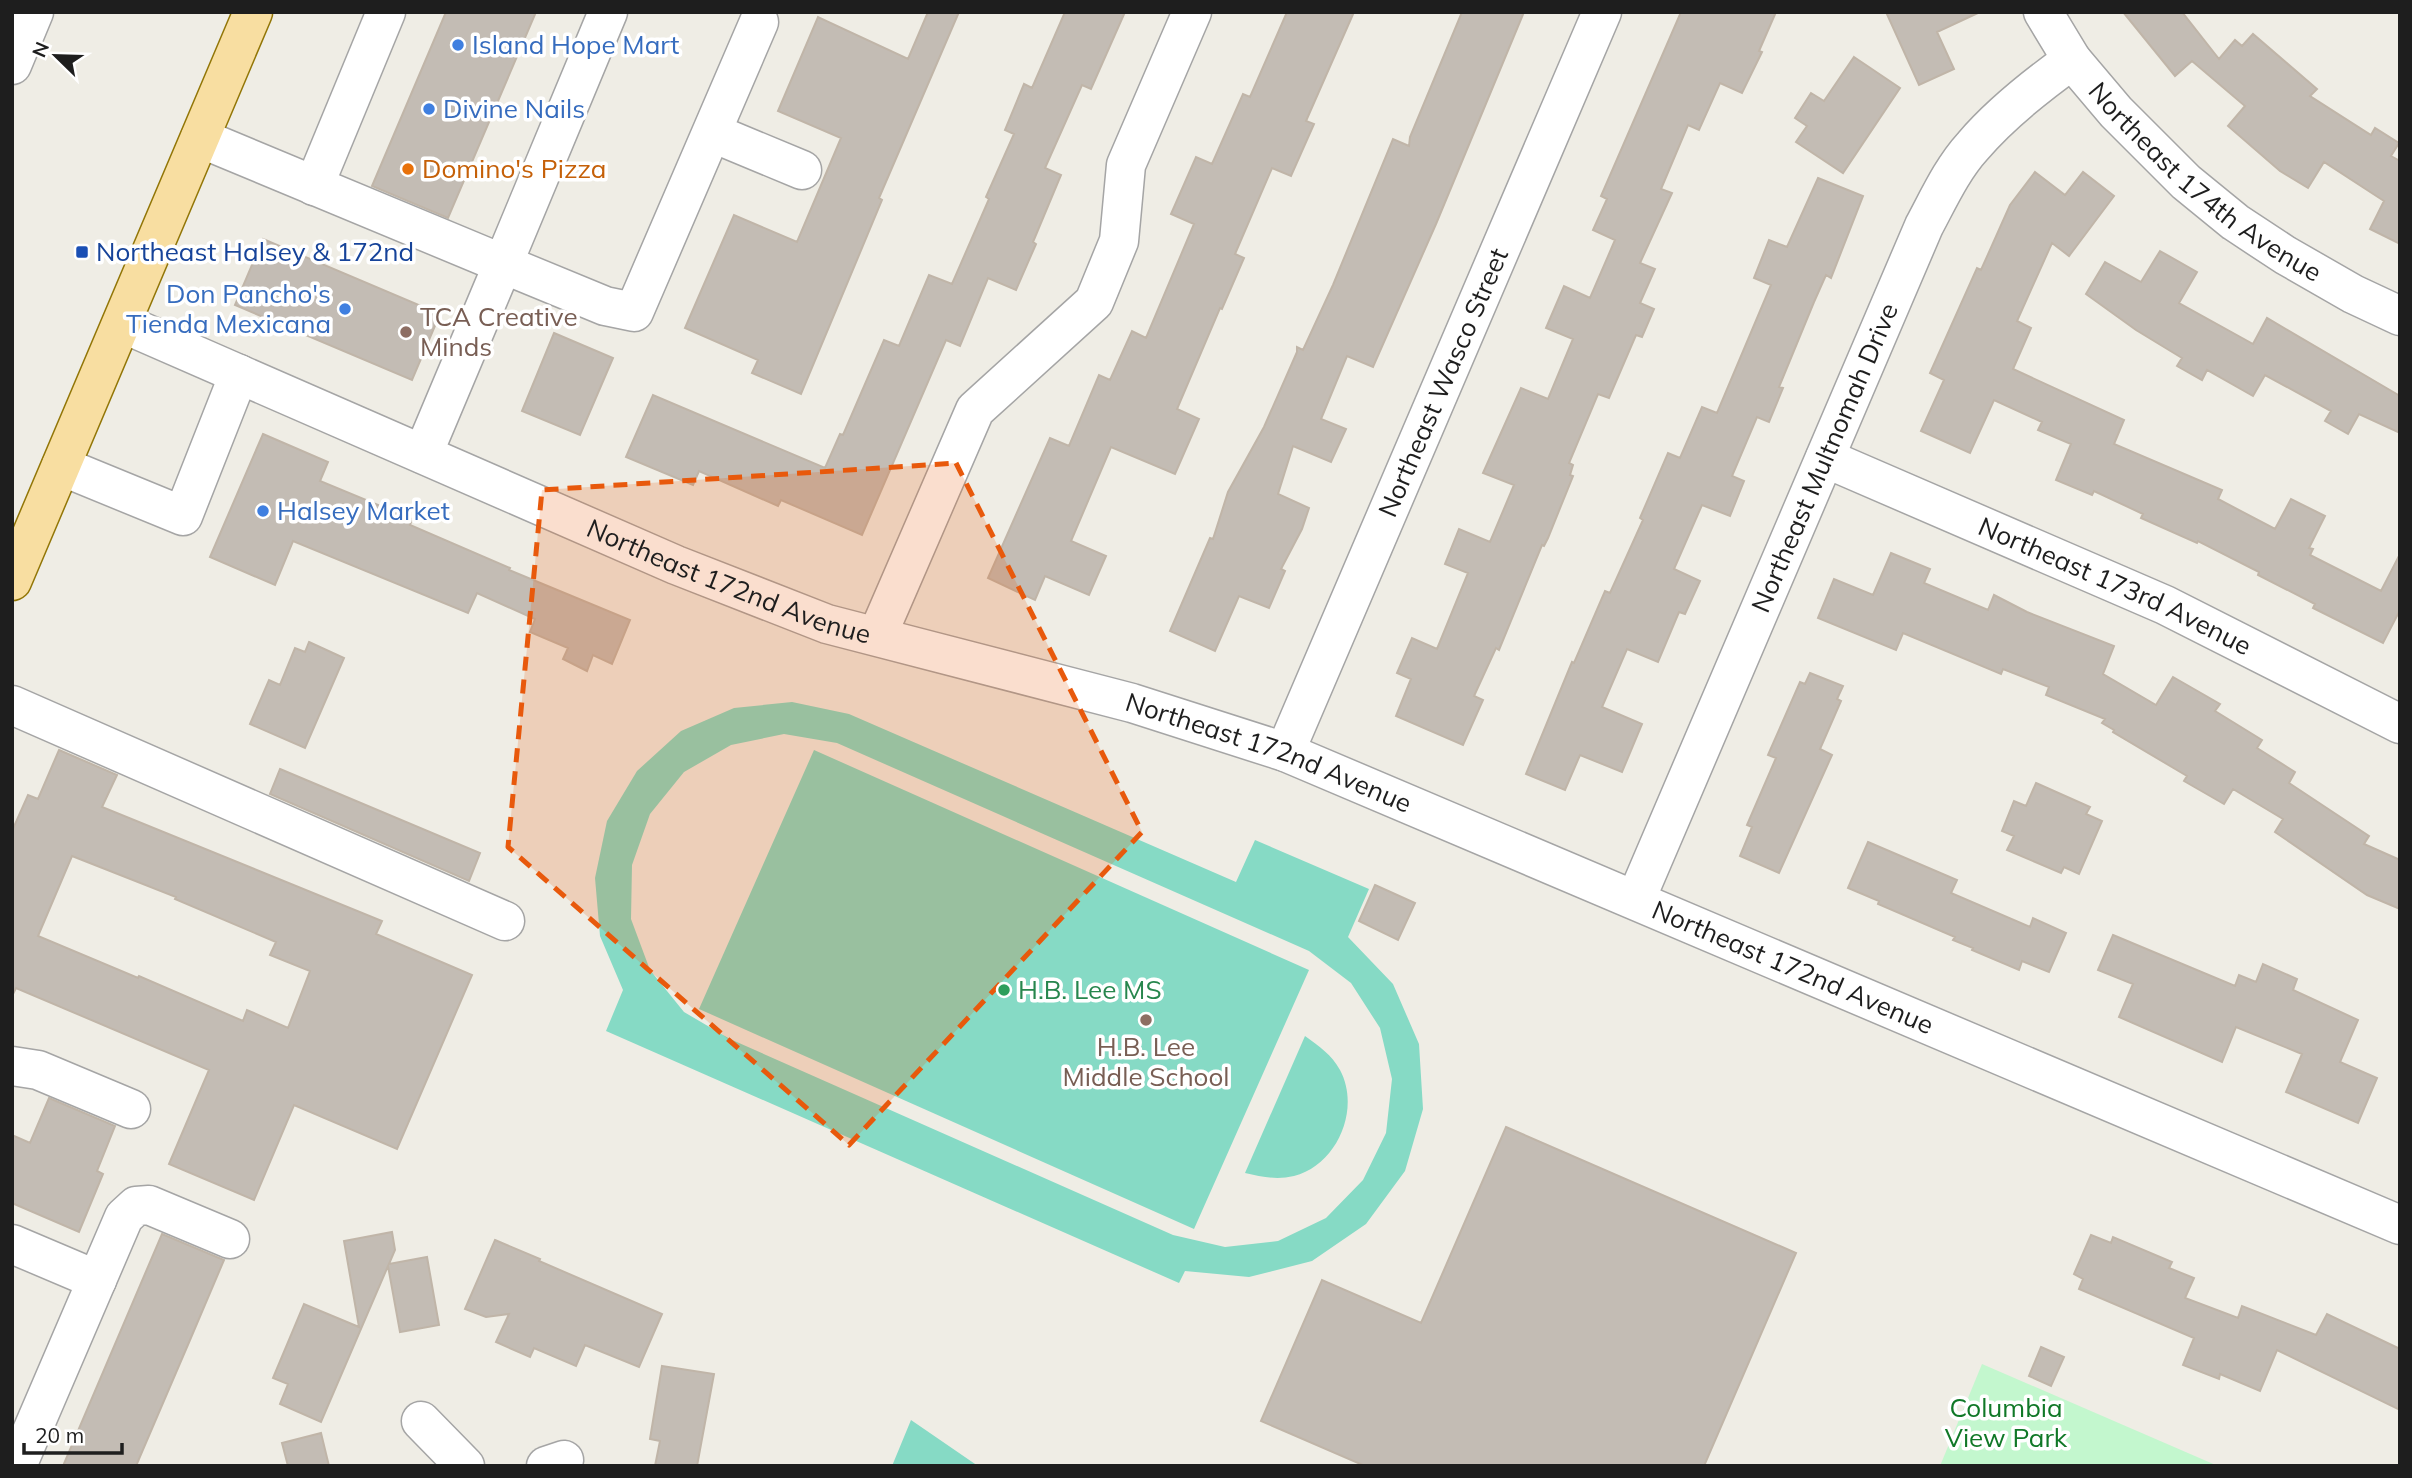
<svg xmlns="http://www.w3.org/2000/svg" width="2412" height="1478" font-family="Mulish,sans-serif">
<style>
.park{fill:#c3f7ce}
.pitch{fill:#86dac5;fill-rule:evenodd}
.building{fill:#c3bcb4;stroke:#c0b5a8;stroke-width:2;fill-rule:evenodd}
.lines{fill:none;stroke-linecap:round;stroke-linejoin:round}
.minor-casing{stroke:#a5a5a5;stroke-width:41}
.major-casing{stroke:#927607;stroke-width:41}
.minor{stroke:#fff;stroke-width:38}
.major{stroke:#f8dea1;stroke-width:38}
.marked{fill:#e8590c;fill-opacity:0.2;stroke:#e8590c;stroke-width:5;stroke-dasharray:14 9;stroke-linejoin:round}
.shop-dot{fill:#3f7fe0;stroke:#fff;stroke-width:2.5}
.food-dot{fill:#e8710a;stroke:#fff;stroke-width:2.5}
.transit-dot{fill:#1a4fb4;stroke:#fff;stroke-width:2.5}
.education-dot{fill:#8d6e63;stroke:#fff;stroke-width:2.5}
.leisure-dot{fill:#2e9e5b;stroke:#fff;stroke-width:2.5}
.labels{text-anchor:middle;stroke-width:7;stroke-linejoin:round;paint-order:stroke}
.shop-label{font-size:26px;fill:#366cbe;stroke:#fff;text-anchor:start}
.food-label{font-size:26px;fill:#c56008;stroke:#fff;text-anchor:start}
.street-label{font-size:26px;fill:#1e1e1e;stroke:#fff}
.transit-label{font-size:26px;fill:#164399;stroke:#fff;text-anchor:start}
.education-label{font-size:26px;fill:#785e54;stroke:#fff;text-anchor:start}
.leisure-label{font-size:26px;fill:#27864d;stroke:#fff;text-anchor:start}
.park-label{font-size:26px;fill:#107827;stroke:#fff}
</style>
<rect width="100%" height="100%" fill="#efede5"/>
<path class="park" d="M1982,1364l236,102h-278z"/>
<path class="pitch" d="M792,702l57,12 387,168 19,-42 114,49 -21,48 45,47 26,60 4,65 -18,62 -39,53 -54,37 -63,16 -64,-6 -6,12 -573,-252 17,-41 -23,-54 -5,-58 12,-57 30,-50 44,-40 53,-23zM784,734l53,9 472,208 42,32 29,45 12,51 -6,54 -23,47 -37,38 -48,23 -53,6 -52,-12 -443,-196 -46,-27 -34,-42 -19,-51 1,-54 18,-51 34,-42 47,-27z
M814,750l495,220 -115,259 -495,-220z
M1305,1036c14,10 27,19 35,34 21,39 -3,95 -46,106 -17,4 -32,1 -49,-3z
M911,1420l67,46h-86z"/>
<path class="building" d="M446,12h90l-88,206 -76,-32z
M928,12h31l-80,186 3,2 -81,194 -49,-21 6,-13 -73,-32 49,-113 63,27 44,-104 -63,-27 40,-94 90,42z
M1065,12h60l-34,77 -9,-4 -37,83 16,7 -28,67 3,2 -20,46 -28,-12 -28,68 -14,-6 -84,195 -81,-35 -3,6 -79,-35 -6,14 -67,-28 27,-62 172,73 15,-34 3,1 41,-95 15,6 30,-71 23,9 37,-85 -3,-2 28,-63 -9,-4 19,-46 8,4z
M1287,12h67l-48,109 8,3 -23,52 -19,-8 -37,86 9,4 -22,51 -2,-1 -43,101 22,10 -24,55 -64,-27 -40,94 35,15 -17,39 -44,-19 -10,24 -47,-22 62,-140 19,8 30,-71 11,5 22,-49 14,7 48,-114 -23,-10 25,-57 16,7 31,-70 7,3z
M1462,12h62l-88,212 -63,143 -26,-11 -26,63 25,10 -15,33 -38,-16 -15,48 31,14 -7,21 -21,40 4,2 -16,37 -30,-12 -24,55 -45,-20 40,-93 3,1 15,-47 36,-65 33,-75v-5l6,3 30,-65 60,-146 16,7 1,-9z
M1681,12h95l-17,39 3,1 -20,41 -22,-10 -21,47 -11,-5 -27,64 11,4 -32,70 15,6 -15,34 14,6 -12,28 -6,-2 -27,63 -11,-4 -29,69 4,2 -3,10 3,1 -25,62 -4,8 -2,-1 -43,105 -3,-2 -22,48 9,4 -20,45 -67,-29 15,-37 -14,-6 15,-35 25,11 31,-76 -23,-9 14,-35 31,13 24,-57 -31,-12 38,-85 27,11 25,-60 -27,-11 18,-42 26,12 25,-58 -22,-10 14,-31 -6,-3z
M1886,12h94l-43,20 17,37 -35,16z
M2123,12h59l37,47 16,-19 7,6 11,-12 64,55 -7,7 61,39 4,-7 24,15 -8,13 9,5v83l-30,-15 14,-28 -60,-39 -16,26 -28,-17 -52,-45 17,-20 -53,-45 -17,15z
M1854,57l46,31 -57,85 -47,-31 11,-16 -12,-8 16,-25 13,8z
M2035,172l30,23 18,-23 31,24 -45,60 -17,-13 -35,78 14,7 -18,41 111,51 -10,24 108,46 -4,9 57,30 16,-30 34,17 -16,32 4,1 -3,6 71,36 19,-37v56l-17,33 -70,-35 2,-4 -57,-29 1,-3 -61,-31 -1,2 -56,-25 2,-4 -49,-23 -2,4 -36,-15 15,-36 -33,-14 4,-8 -48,-22 -24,53 -49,-22 23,-51 -14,-7 47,-105 4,2 29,-65z
M1818,178l45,18 -32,82 -5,-3 -12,27 -35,85 4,1 -14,34 -12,-5 -25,59 12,5 -14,35 -28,-11 -28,64 26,12 -15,33 -6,-2 -21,50 -31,-13 -25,58 40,17 -20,48 -42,-17 -15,35 -39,-16 46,-112 2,1 31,-72 5,2 33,-73 -3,-2 28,-65 12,5 22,-51 15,6 54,-128 -17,-7 15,-38 18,7z
M263,239l177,75 -28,66 -177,-75z
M2160,251l37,21 -18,31 74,41 14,-26 133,78v37l-41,-19 -11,20 -23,-13 6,-10 -66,-36 -12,21 -46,-26 -5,10 -25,-14 5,-8 -46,-28 -50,-36 19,-32 36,20z
M554,333l59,25 -33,77 -58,-24z
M263,434l65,28 -8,19 92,38 -2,6 100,43 -1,2 121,50 -18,44 -19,-9 -6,16 -24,-12 5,-11 -38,-16 5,-13 -58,-26 -9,20 -175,-72 -18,44 -65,-28z
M1891,553l39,16 -6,14 64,27 6,-15 33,17 87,34 -11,28 53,31 17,-28 47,27 -5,7 47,29 -5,8 38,24 -6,11 80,53 -5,8 36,16v49l-33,-14 -92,-63 8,-13 -50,-30 -9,15 -40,-23 3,-5 -74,-44 1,-2 -12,-7 3,-4 -59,-24 3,-8 -46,-18 -2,5 -98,-41 -7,17 -78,-32 16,-39 39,16z
M309,642l35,16 -39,90 -55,-24 19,-44 11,5 15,-37 10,4z
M1810,673l33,13 -6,13 4,2 -21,48 12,6 -53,118 -39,-17 12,-29 -5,-2 29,-67 -8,-3 32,-73 5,2z
M59,750l58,25 -15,32 280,114 -6,13 96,41 -75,174 -103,-44 -40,95 -85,-36 40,-94 -193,-82 -4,8v-165l16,-36 10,4zM72,856l104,41 -1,2 101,43 -6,13 40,16 -22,57 -41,-18 -4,11 -104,-45 -1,2 -100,-42z
M280,769l200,84 -11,28 -199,-87z
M2036,783l54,24 -4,7 16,7 -23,53 -15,-7 -3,6 -54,-23 7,-14 -12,-5 12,-30 12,5z
M1868,842l89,38 -6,13 79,34 3,-9 33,15 -17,39 -27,-11 -3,9 -47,-20 1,-2 -20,-8 2,-3 -77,-33 1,-3 -31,-13z
M1375,885l40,18 -17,37 -39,-19z
M2113,935l122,51 4,-11 17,7 7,-18 34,15 -4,11 65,30 -18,42 37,16 -19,45 -72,-31 16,-38 -66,-27 -14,35 -103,-45 14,-33 -35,-14z
M49,1098l66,28 -18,45 6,3 -24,58 -67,-29v-68l18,8z
M1506,1127l290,126 -92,213h-339l-104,-45 61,-141 99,43z
M392,1232l3,18 -6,14 38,-7 12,68 -39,7 -12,-66 -67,156 -41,-18 8,-20 -15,-6 31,-74 55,23 -15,-86z
M162,1234l62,26 -34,80 -54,126h-73z
M2091,1235l20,8 2,-6 59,25 -3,6 25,10 -9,20 53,20 4,-12 74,29 11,-21 73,35v61l-123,-60 -17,41 -40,-17 -1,5 -36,-14 11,-27 -115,-49 4,-10 -9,-5z
M495,1240l45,19 -1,2 123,53 -23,53 -54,-22 -9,21 -42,-18 -4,9 -34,-15 13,-28 -23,3 -21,-8z
M2041,1347l23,10 -13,29 -22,-10z
M662,1366l52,8 -17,92h-42l5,-25 -10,-2z
M321,1433l8,33h-41l-6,-23z"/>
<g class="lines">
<g class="minor-casing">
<g id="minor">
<path id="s1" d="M2043,12l29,48 44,52 70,70 49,40 50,33 68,39 47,22"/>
<path d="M12,65l22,-53"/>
<path d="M713,133l89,37"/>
<path d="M200,138l303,126 105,-252"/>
<path d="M314,186l72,-174"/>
<path id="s2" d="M122,323l554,242 151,59 305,79 153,49 1115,473"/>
<path d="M423,454l80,-190 102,42 29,6 125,-290"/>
<path id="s3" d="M1825,458l340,147 235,119"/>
<path d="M61,466l122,50 56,-142"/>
<path d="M877,636l98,-226 119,-108 25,-61 7,-76 66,-153"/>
<path d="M12,705l493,216"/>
<path id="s4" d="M1285,752l317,-740"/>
<path id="s5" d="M1636,899l288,-673c15,-28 28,-57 49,-80 28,-33 64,-61 99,-86"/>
<path d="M12,1066l26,4 93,39"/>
<path d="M12,1244l85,36"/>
<path d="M421,1421l44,45"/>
<path d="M17,1466l107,-249 12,-11 13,-1 81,34"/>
<path d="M546,1466l18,-6"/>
</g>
</g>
<g class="major-casing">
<path id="major" d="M12,581l241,-569"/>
</g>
<use href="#minor" class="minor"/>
<use href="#major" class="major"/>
</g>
<path class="marked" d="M956,463l186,369 -293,313 -341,-298 34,-357z"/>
<g class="shop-dot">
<circle cx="458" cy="45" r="7"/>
<circle cx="429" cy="109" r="7"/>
<circle cx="345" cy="309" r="7"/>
<circle cx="263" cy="511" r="7"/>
</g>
<circle class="food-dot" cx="408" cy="169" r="7"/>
<rect class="transit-dot" x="75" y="245" width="14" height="14" rx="3.5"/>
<g class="education-dot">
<circle cx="406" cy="332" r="7"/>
<circle cx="1146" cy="1020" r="7"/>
</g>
<circle class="leisure-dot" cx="1004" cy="990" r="7"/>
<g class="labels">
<g class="shop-label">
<text x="472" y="54">Island Hope Mart</text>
<text x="443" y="118">Divine Nails</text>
<text x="331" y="303" text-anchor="end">Don Pancho's<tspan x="331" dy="30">Tienda Mexicana</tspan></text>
<text x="277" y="520">Halsey Market</text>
</g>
<g class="food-label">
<text x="422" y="178">Domino's Pizza</text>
</g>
<g class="street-label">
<text dy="9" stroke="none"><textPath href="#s1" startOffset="238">Northeast 174th Avenue</textPath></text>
<text dy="9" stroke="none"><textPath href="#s4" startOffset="402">Northeast Wasco Street</textPath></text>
<text dy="9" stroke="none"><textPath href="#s5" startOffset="480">Northeast Multnomah Drive</textPath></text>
<text dy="9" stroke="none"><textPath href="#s2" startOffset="660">Northeast 172nd Avenue</textPath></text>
<text dy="9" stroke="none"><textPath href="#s3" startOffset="317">Northeast 173rd Avenue</textPath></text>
<text dy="9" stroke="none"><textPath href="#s2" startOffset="1227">Northeast 172nd Avenue</textPath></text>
<text dy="9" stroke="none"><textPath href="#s2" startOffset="1794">Northeast 172nd Avenue</textPath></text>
</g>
<g class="transit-label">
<text x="96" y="261">Northeast Halsey &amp; 172nd</text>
</g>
<g class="education-label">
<text x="420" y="326">TCA Creative<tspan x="420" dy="30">Minds</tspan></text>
<text x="1146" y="1056" text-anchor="middle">H.B. Lee<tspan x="1146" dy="30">Middle School</tspan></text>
</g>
<g class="leisure-label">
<text x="1018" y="999">H.B. Lee MS</text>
</g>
<g class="park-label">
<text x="2006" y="1417">Columbia<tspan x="2006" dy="30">View Park</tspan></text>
</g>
</g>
<rect width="2412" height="1478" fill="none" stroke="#1e1e1e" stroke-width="28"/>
<g transform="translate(56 56) rotate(293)" stroke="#ffffff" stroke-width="5" paint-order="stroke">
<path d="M0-5L12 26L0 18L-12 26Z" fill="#1e1e1e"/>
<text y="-10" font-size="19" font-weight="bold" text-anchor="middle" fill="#1e1e1e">N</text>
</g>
<path d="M24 1443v10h98v-10" fill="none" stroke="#1e1e1e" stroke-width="3.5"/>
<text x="35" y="1443" font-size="21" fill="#1e1e1e" stroke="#ffffff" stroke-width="5" paint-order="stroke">20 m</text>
</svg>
